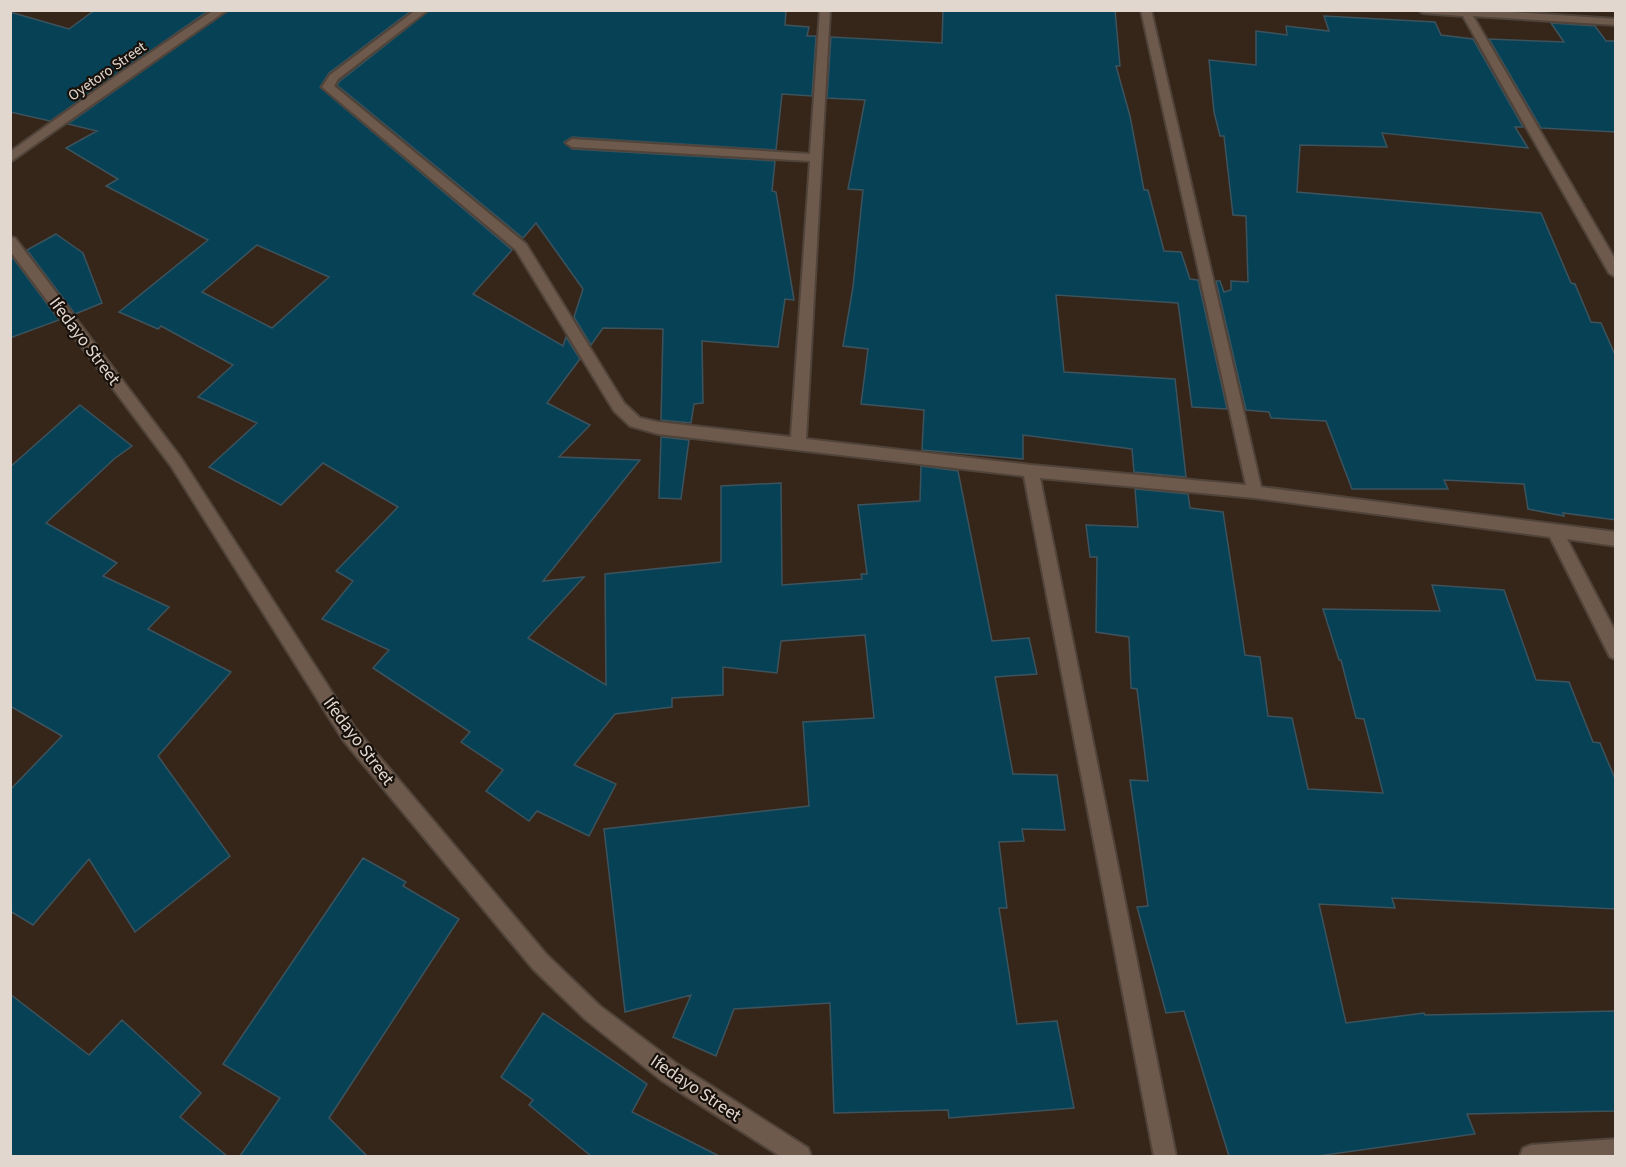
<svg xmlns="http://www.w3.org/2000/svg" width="1626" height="1167" font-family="'Source Sans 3',sans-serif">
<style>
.building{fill:#074155;stroke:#3c535d;stroke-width:1.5;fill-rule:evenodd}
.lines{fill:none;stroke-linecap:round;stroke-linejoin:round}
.minor-casing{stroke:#504339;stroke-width:4}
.minor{fill:#6d5a4d;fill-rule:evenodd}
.labels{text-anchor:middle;stroke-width:4.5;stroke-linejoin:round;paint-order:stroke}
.far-street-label{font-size:15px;fill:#e2d7cf;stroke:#18110b}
.street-label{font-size:18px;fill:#e2d7cf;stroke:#18110b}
</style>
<rect width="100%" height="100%" fill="#36261a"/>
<path class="building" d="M95,10h114l-159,111 -40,-9v-100l59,17z
M229,10h183l-83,63 -9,14 192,163 -39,44 90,52 3,-9 14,22 -33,44 43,22 -31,32 81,3 -97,121 41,-4 -56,61 78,47 -1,-111 116,-12v-76l60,-3 1,102 80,-6 -1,-5h6l-9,-69 62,-4 1,-35 37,5 34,170 37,-3 8,36 -42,3 18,97 44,1 8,55 -43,-1 2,12 -25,1 8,66h-8l18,116 40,-3 17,87 -125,10 -1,-8 -114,3 -4,-110 -96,6 -18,47 -43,-19 18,-42 -66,17 -21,-183 205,-23 -6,-84 71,-4 -9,-83 -84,6 -4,32 -54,-6v28l-51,3v9l-57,7 -41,51 42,19 -27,52 -52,-25 -8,10 -43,-30 17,-21 -42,-28 9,-10 -97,-64 16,-18 -67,-31 31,-38 -17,-10 62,-64 -75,-44 -42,42 -72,-38 48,-44 -59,-26 35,-32 -72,-39 -3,3 -39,-17 89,-72 -102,-54 12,-7 -52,-31 31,-17 -29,-7zM257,245l72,32 -57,51 -70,-36z
M430,10h356l-1,15 24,2 -2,9h9l-4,60 -30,-2 -6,56 -204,-13 -8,5 8,7 203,12 -3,30 4,1 18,108 -9,-1 -7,48 -76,-6 1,62 -9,1 -3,19 -30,-3 2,-91 -60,-1 -12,17 -17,-28 9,-28 -47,-66 -13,15 -186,-153 3,-4z
M943,10h172l5,56h-4l14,50 14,74h4l16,61 17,1 9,27 8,1 29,129 -35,-2 -14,-104 -122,-8 8,77 111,7 11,98 -52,-5 -2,-23 -109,-14v24l-101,-9 2,-40 -63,-6 7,-55 -25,-3 10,-59 10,-97 -15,-1 17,-89 -38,-2 4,-61 111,6z
M1324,16l111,6 6,13 32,4 50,88h-8l13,21 -146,-15 5,14 -87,-2 -3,47 244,21 30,70 4,1 16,38 10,1 15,34v163l-53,-7 1,3 -36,-7 -4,-25 -80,-4 4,9h-96l-26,-68 -55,-3 -2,-6 -23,-2 -30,-129h4l4,11 7,-2v-9l17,1 -2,-66 -13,-1 -9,-79h-4l-6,-24 -5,-52 47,5v-34l31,4 -1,-9 43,5z
M1551,23l44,3 11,15h10v91l-75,-4 -52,-89 75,3z
M56,234l27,19 19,50 -27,11 -48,-64z
M13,258l46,62 -49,18v-78z
M80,405l52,41 -18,13 -68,64 71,40 -14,13 66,31 -21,22 83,43 -73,84 72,100 -95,76 -46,-73 -56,66 -23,-14v-121l52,-54 -52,-30v-239z
M661,437l28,3 -8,59 -22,-1z
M1135,489l53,5 2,14 33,4 22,143 15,2 8,59 24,2 16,71 75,4 -19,-74 -8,-1 -15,-58h-2l-16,-51 117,2 -8,-26 72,5 32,90 33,2 24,60 7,1 16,38v128l-224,-11 3,10 -76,-4 27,119 78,-10 1,2 191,-4v100l-149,3 8,20 -157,22h-89l-45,-145 -18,2 -29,-106 11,-1 -18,-126 18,1 -11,-92 -6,-1 -2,-51 -33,-5 1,-75h-7l-4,-32 52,2z
M363,858l43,24 -3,4 56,33 -130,199 38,38h-127l40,-58 -57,-34z
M10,994l79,61 33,-35 79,73 -21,24 47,39h-217z
M543,1013l104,71 -15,28 87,44h-128l-62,-51 4,-5 -32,-23z"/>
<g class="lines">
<g class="minor-casing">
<path id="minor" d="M214,10h13l-217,152v-10l109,-78z
M416,10h12l-90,69 -4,7 192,158 98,159 16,15 18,4 133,15 19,-276 -238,-14 -6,-4 6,-4 238,15 10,-144h10l-24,429 225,26 215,20 -105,-475h10l110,477 355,45v14l-49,-7 49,94v26l-6,-2 -60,-120 -295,-39 -215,-20 136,678h-22l-130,-680 -366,-42 -28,-8 -16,-15 -98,-161 -194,-163 8,-12z
M1418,10h63l135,9v6l-143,-9 143,245v16l-7,-4 -146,-257 -40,-3z
M10,237l5,1 166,220 174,270 192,227 53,51 77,58 131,84 3,8h-31l-119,-76 -75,-60 -53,-51 -190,-229 -172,-274 -161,-215z
M1616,1139v17h-96l3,-8 8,-3z"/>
</g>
<use href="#minor" class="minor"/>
</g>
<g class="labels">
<g class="far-street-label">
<text transform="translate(107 71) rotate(-35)" y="5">Oyetoro Street</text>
</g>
<g class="street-label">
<text transform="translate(85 341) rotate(53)" y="6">Ifedayo Street</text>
<text transform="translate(359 741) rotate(53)" y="6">Ifedayo Street</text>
<text transform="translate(696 1088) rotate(34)" y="6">Ifedayo Street</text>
</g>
</g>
<rect width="1626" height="1167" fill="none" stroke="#e2d7cf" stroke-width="24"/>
</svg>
